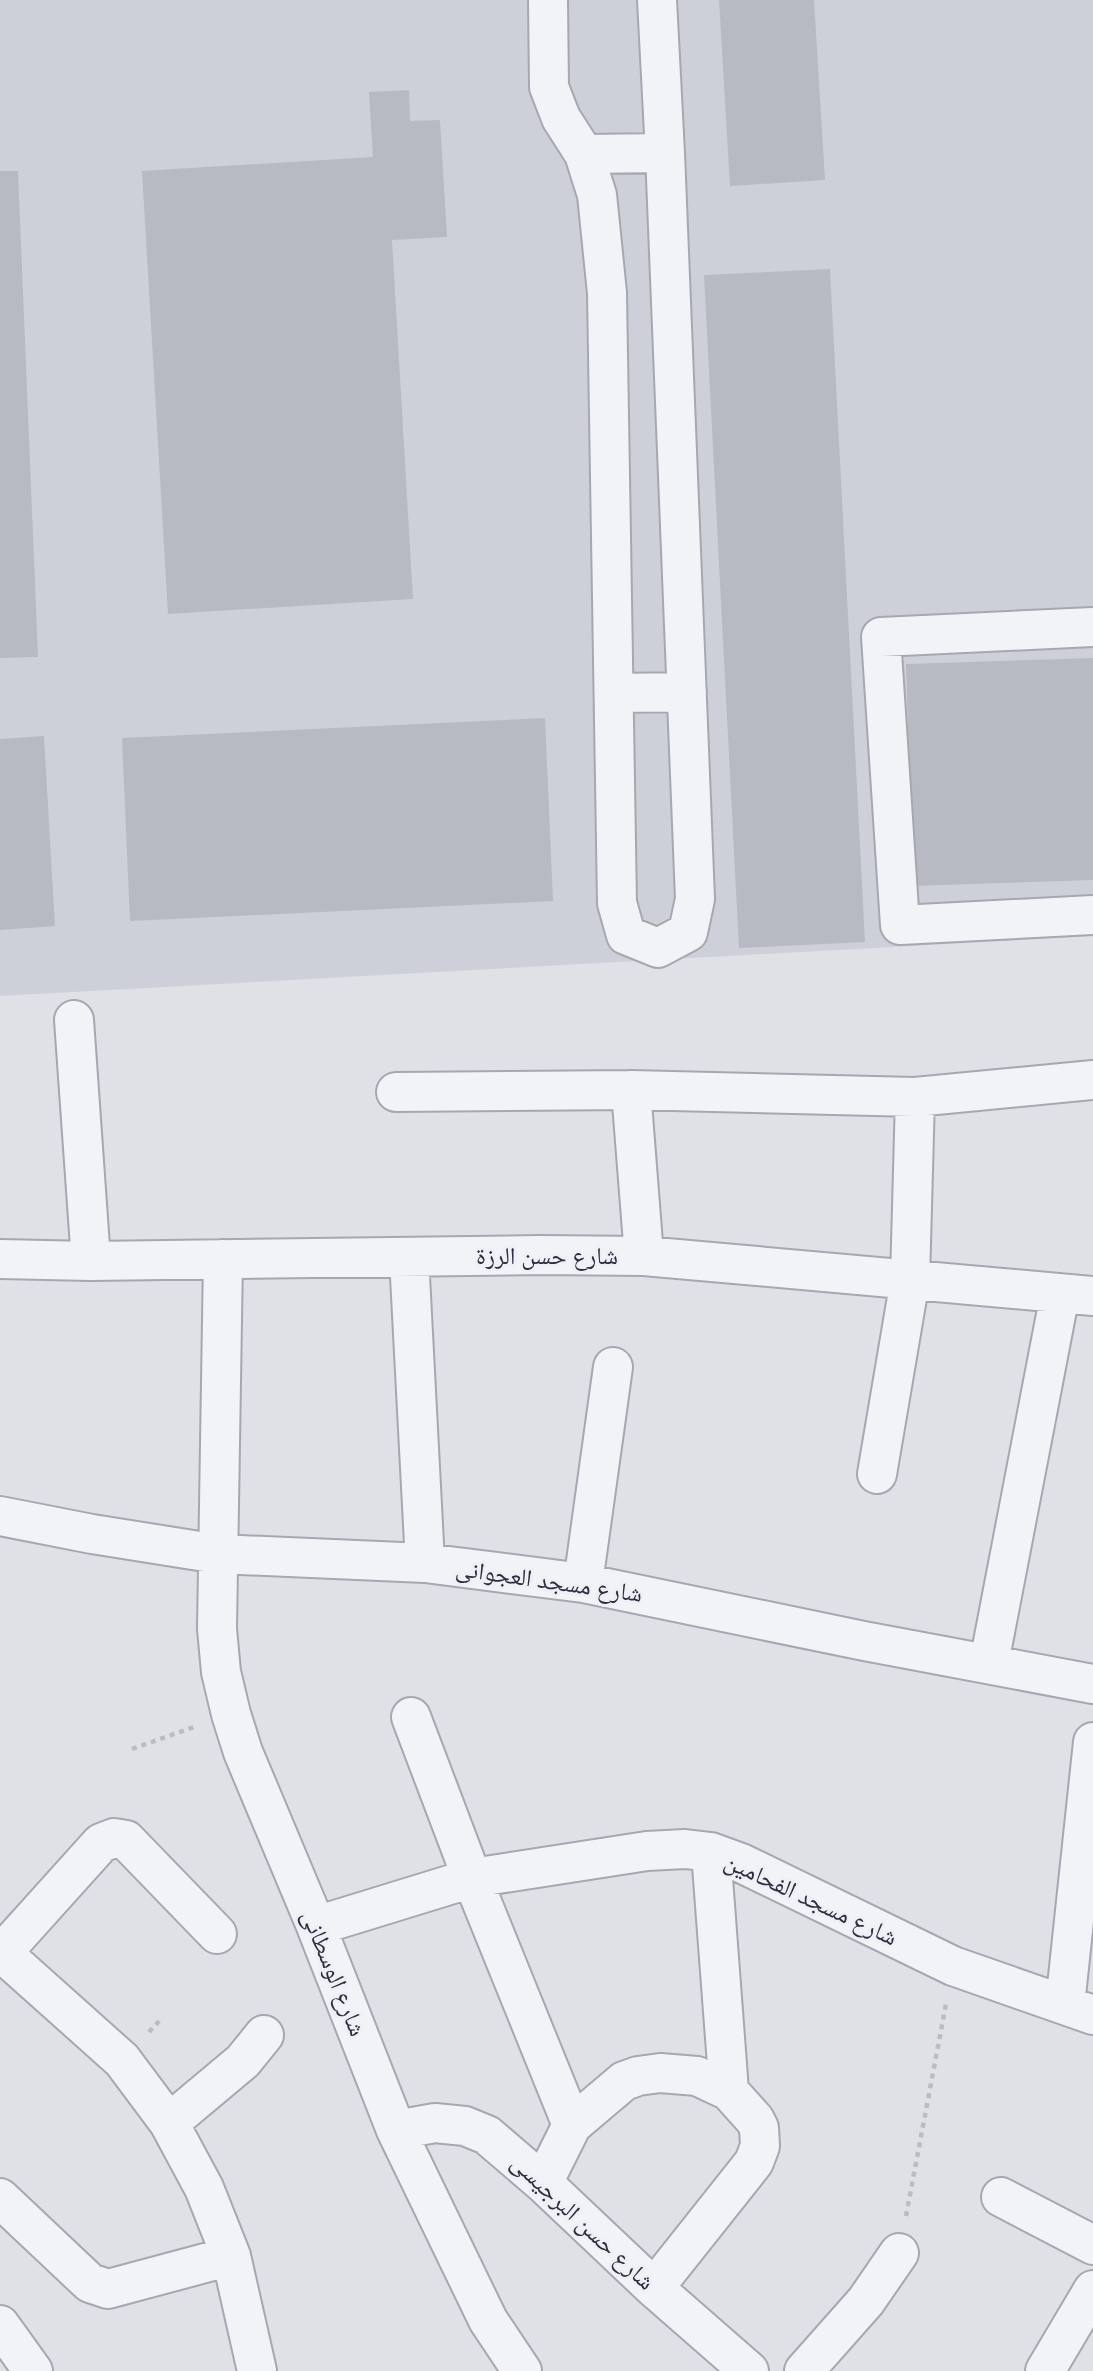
<svg xmlns="http://www.w3.org/2000/svg" width="1093" height="2371" font-family="'Public Sans','Noto Naskh Arabic',sans-serif">
<style>
.built{fill:#ced0d9}
.building{fill:#b7bac3}
.lines{fill:none;stroke-linecap:round;stroke-linejoin:round}
.minor-casing{stroke:#a5a8b1;stroke-width:42}
.path{stroke:#babcc2;stroke-width:4.5;stroke-dasharray:5 5;stroke-linecap:butt}
.minor{stroke:#f2f3f6;stroke-width:38}
.labels{text-anchor:middle;stroke-width:6;stroke-linejoin:round;paint-order:stroke}
.street-label{font-size:24px;fill:#2a2e3d;stroke:#eef0f5}
</style>
<rect width="100%" height="100%" fill="#dfe1e7"/>
<path class="built" d="M0,0h1093v936l-1093,60z"/>
<path class="building" d="M719,0h95l11,180 -95,6z
M409,90l1,31 30,-1 7,117 -55,3 21,359 -245,15 -26,-443 231,-14 -4,-65z
M0,171h18l20,486 -38,1z
M830,269l35,673 -126,6 -35,-673z
M1093,658v222l-180,6 -7,-222z
M545,718l8,183 -423,20 -8,-183z
M44,736l11,190 -55,4v-191z"/>
<g class="lines">
<g class="minor-casing">
<path id="minor" d="M548,0l1,87 12,31 23,36 13,41 10,98 10,610 9,32 32,13 30,-16 7,-33 -30,-746 -8,-153
M584,154l81,-1
M1093,627l-212,10 19,288 193,-10
M614,693l73,-1
M74,1020l17,241
M631,1090l13,166
M396,1092l235,-2 284,7 178,-17
M409,1257l16,306
M0,1259l91,2 449,-6 104,1 449,40
M223,1259l-6,370 4,43 10,42 12,38 73,174 80,204 92,190 34,51
M877,1474l33,-194 5,-183
M0,1516l92,18 126,20 207,9 158,20 281,58 229,43
M583,1583l30,-216
M989,1663l71,-369
M411,1717l61,161 100,247 -29,58
M711,1852l18,239
M316,1926l156,-48 175,-27 38,-2 26,3 30,11 212,103 140,49
M0,1951l122,109 47,63 35,65 27,68 26,115
M2,1953l99,-110 13,-5 12,2 91,94
M1065,2005l28,-263
M169,2123l74,-62 21,-26
M572,2125l52,-44 14,-5 22,-3 37,3 32,15 26,29 4,8 1,18 -6,16 -100,126
M396,2130l39,-7 30,3 22,9 56,48 111,105 95,83
M1001,2197l92,48
M0,2198l90,85 18,6 123,-33
M0,2325l33,46
M804,2371l62,-70 33,-48
M1045,2371l48,-81"/>
</g>
<path class="path" d="M132,1749l62,-22
M149,2032l11,-12
M906,2216l40,-212"/>
<use href="#minor" class="minor"/>
</g>
<g class="labels">
<g class="street-label">
<text x="547" y="1264">شارع حسن الرزة</text>
<text transform="translate(549 1581) rotate(8)" y="8">شارع مسجد العجوانى</text>
<text transform="translate(811 1899) rotate(25)" y="8">شارع مسجد الفحامين</text>
<text transform="translate(334 1973) rotate(68)" y="8">شارع الوسطانى</text>
<text transform="translate(583 2222) rotate(43)" y="8">شارع حسن البرجيسى</text>
</g>
</g>
</svg>
